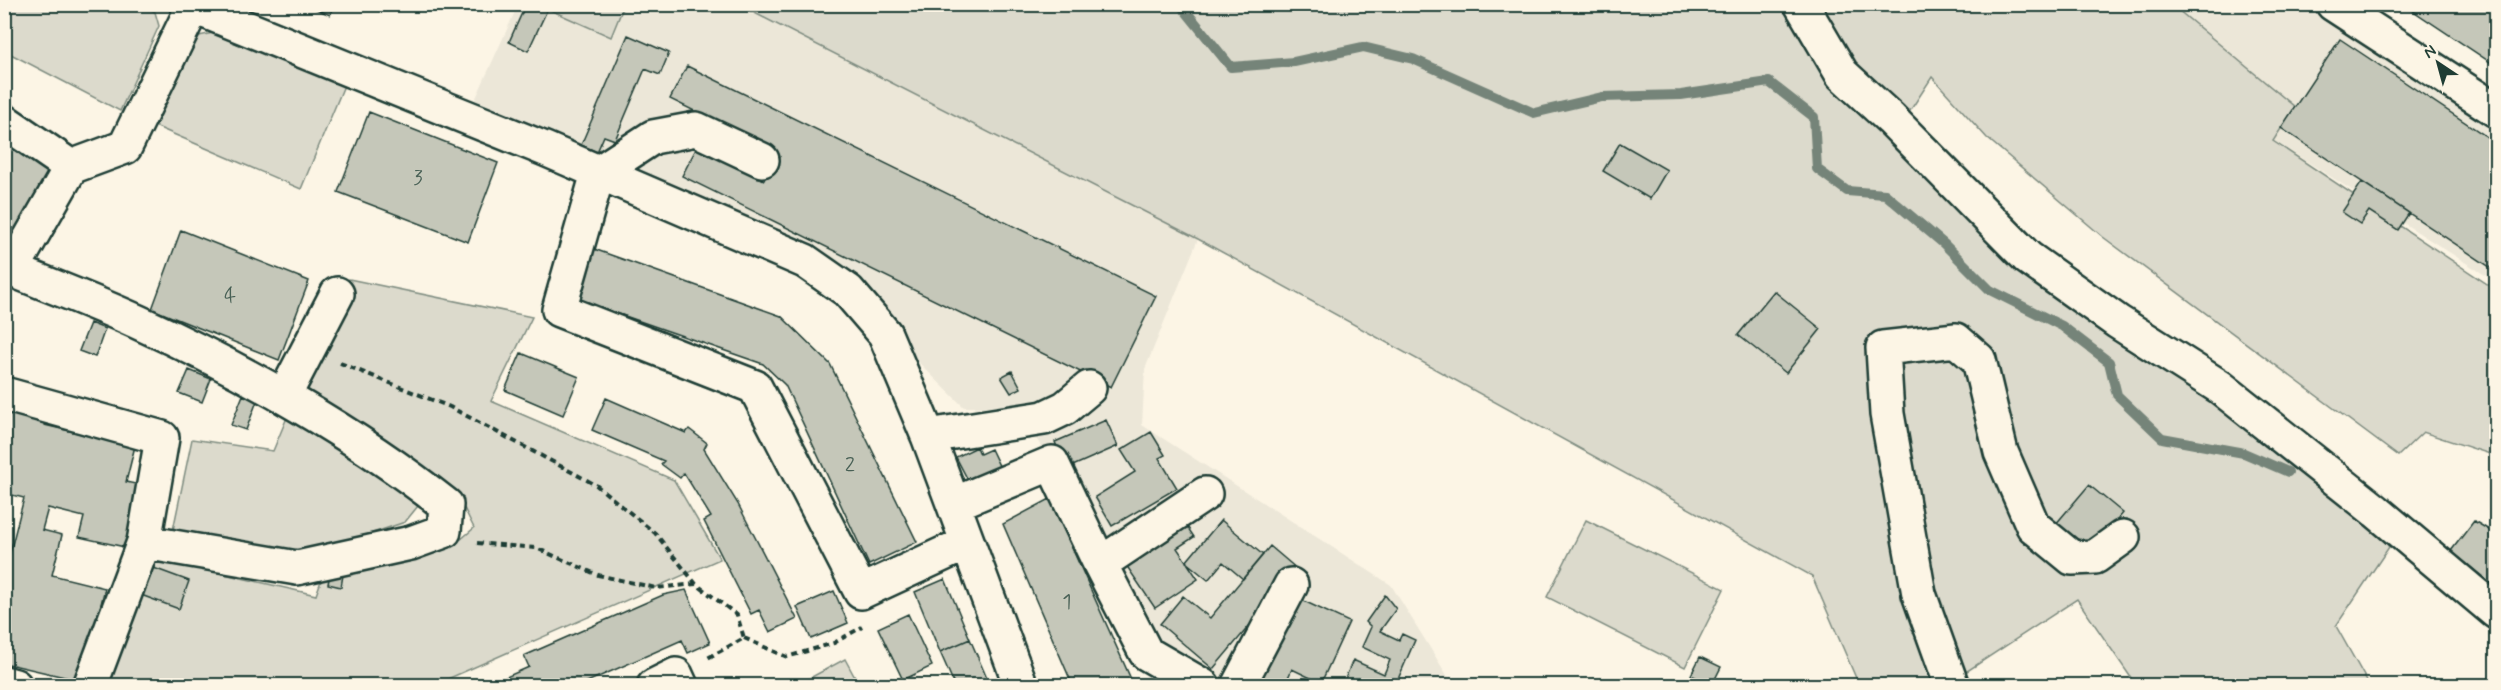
<svg xmlns="http://www.w3.org/2000/svg" width="2501" height="690" font-family="Mynerve,sans-serif">
<style>
.built{fill:#ece7d8}
.green{fill:#dcdacc;stroke:#7e8c80;stroke-width:1.5}
.lines{fill:none;stroke-linecap:round;stroke-linejoin:round}
.stream{stroke:#758479;stroke-width:10}
.building{fill:#c5c7b9;stroke:#1f3d34;stroke-width:1.5}
.minor-casing{stroke:#1f3d34;stroke-width:38}
.path{stroke:#1f3d34;stroke-width:4;stroke-dasharray:6 4.5;stroke-linecap:butt}
.minor{stroke:#fcf5e5;stroke-width:33}
.labels{text-anchor:middle;stroke-width:6;stroke-linejoin:round;paint-order:stroke}
.number-label{font-size:21px;fill:#486055}
</style>
<rect width="100%" height="100%" fill="#fcf5e5"/>
<filter id="ink" filterUnits="userSpaceOnUse"><feTurbulence type="fractalNoise" baseFrequency=".0167" numOctaves="2"/><feDisplacementMap in="SourceGraphic" scale="12" xChannelSelector="R" yChannelSelector="G"/><feConvolveMatrix kernelMatrix="1 2 1 2 8 2 1 2 1" color-interpolation-filters="sRGB"/></filter>
<g filter="url(#ink)">
<path class="built" d="M518,5h21l71,32 14,-32h115l459,234 -53,130 -3,56 249,160 62,100h-226l-54,-23 -156,-255h-53l-156,-153 -333,-154z
M2172,5h138l186,125v152l-223,-142 21,-33z"/>
<path class="green" d="M143,5l12,7 4,14 -39,85 -115,-60v-46z
M539,5l85,-1v1l-13,32z
M739,5h1433l123,102 -22,34 223,149v166l-73,-24 -25,24 -295,-219 -116,-99 -55,-61 -24,37 77,91 355,275 49,67 -53,79 33,59h-233l-59,-86 -131,86h-87l-47,-109 -614,-337z
M213,33l132,50 -44,106 -151,-65 35,-72 14,-16z
M349,279l183,38 -41,84 183,79 46,79 -286,126 -328,1 39,-130 171,39 10,-28 128,-22 20,-17 -15,-30 -154,-108z
M288,415l129,78 1,13 -13,16 -71,24 -65,7 -97,-18 20,-96 81,12z
M1586,520l138,69 -39,78 -138,-70z
M845,659l14,26h-62z"/>
<g class="lines">
<path class="stream" d="M1180,4l51,63 63,-5 69,-15 50,12 121,54 68,-16 79,-2 88,-13 45,35 3,52 30,22 38,3 59,50 46,46 72,36 47,36 8,33 45,43 82,15 44,19"/>
</g>
<path class="building" d="M305,4h29l-4,11z
M526,4h8l13,6 -19,41 -19,-9z
M2403,4h93v62z
M628,35l41,18 -9,22 -15,-6 -30,71 -11,-4 -7,16 -16,-7z
M2340,39l156,104v128l-215,-143z
M687,66l469,230 -45,91 -429,-211 15,-29 67,33 14,-28 -108,-53z
M369,112l129,51 -30,79 -130,-50z
M4,142l52,31 -43,73 -9,-5z
M1620,143l47,27 -17,29 -47,-28z
M2362,182l47,31 -11,17 -29,-19 -9,13 -18,-12z
M181,230l128,51 -30,79 -127,-51z
M594,249l187,67 49,48 87,178 -48,23 -84,-180 -22,-21 -187,-65z
M1774,291l47,38 -35,44 -48,-38z
M90,323l15,6 -10,28 -16,-6z
M521,353l58,24 -16,38 -58,-25z
M189,370l22,9 -9,23 -23,-9z
M1012,371l9,17 -10,5 -10,-16z
M243,395l14,6 -11,29 -15,-5z
M606,398l80,35 3,-4 18,14 -3,6 34,55 59,115 -27,13 -11,-22 -8,4 -47,-93 7,-4 -27,-44 -4,5 -19,-14 3,-3 -72,-31z
M4,400l44,10 -4,15 39,9 3,-12 52,12 -12,48 23,5 -15,62 -55,-12 5,-20 -36,-9 -6,22 20,5 -10,40 53,13 -23,93 -78,-18v-87l20,-78 -20,-5z
M1106,420l12,26 -52,23 -11,-27z
M1151,432l14,23 -6,3 18,30 -65,38 -17,-29 40,-25 -14,-22z
M977,447l3,7 11,-5 10,21 -31,14 -14,-27z
M2089,485l34,28 -34,41 -34,-29z
M1050,499l81,180 7,7h-65l-70,-162z
M1180,516l14,21 -17,11 21,31 -43,29 -35,-52z
M1221,520l42,35 -20,24 -20,-17 -15,18 -22,-18z
M2474,521l22,13v54l-45,-37z
M1270,546l27,23 -84,100 -53,-45 23,-28 27,22z
M151,567l38,14 -10,28 -38,-14z
M331,568l13,1 -3,18 -13,-3z
M945,579l25,60 -30,13 -25,-60z
M686,590l24,53 -22,10 -6,-13 -104,46h-78l-3,-5 32,-14 -5,-11 139,-61z
M834,591l14,32 -37,16 -14,-32z
M1385,595l11,14 -16,22 19,9 3,-6 13,6 -20,46h-53l11,-26 31,14 6,-14 -28,-13 9,-20 -5,-5z
M1293,596l56,26 -28,61 -29,-14 -5,11 12,6h-48z
M908,614l24,52 -29,14 -25,-52z
M970,639l19,44 -7,3h-27l-15,-34z
M1700,657l21,10 -9,18 -21,-10z"/>
<g class="lines">
<g class="minor-casing">
<path id="minor" d="M187,4l358,145 260,112 43,30 37,43 43,102 93,250
M1801,4l41,70 49,45 137,139 90,64 102,65 156,124 120,101
M2333,4l163,106
M4,121l67,46
M762,160l-66,-31 -43,8 -55,36 -39,137 196,77 106,205 106,-49
M4,268l8,2 59,-103 54,-20 68,-140
M12,270c42,17 85,33 126,52 105,48 217,111 308,183l-2,26 -33,12 -114,25 -153,-26
M4,394l158,44 -18,104 -54,144
M284,396l53,-102
M928,436l116,-18 21,-10 24,-20
M954,504l98,-41 48,101 46,89 57,33
M1100,564l105,-70
M4,683l11,3
M654,686l22,-11 5,11
M1238,686l53,-101
M1952,686l-33,-92 -32,-180 -4,-66 73,-8 23,20 22,92 32,74 39,32 23,-1 28,-20"/>
</g>
<path class="path" d="M340,363l110,44 146,78 59,48 41,51 41,31 7,23 -38,21
M477,543l59,5 62,27 58,13 40,-4
M744,638l43,19 47,-14 28,-16"/>
<use href="#minor" class="minor"/>
</g>
</g>
<g class="labels">
<g class="number-label">
<text x="418" y="184">3</text>
<text x="230" y="302">4</text>
<text x="850" y="471">2</text>
<text x="1067" y="608">1</text>
</g>
</g>
<rect width="2501" height="690" fill="none" stroke="#fcf5e5" stroke-width="24"/>
<rect x="12" y="12" width="2477" height="666" fill="none" stroke="#1f3d34" stroke-width="2" filter="url(#ink)"/>
<g transform="translate(2438 63) rotate(324)" stroke="#fcf5e5" stroke-width="4.5" paint-order="stroke">
<path d="M0-4.5L10 22L0 15L-10 22Z" fill="#1f3d34"/>
<text y="-9" font-size="16" font-weight="bold" text-anchor="middle" fill="#1f3d34">N</text>
</g>
</svg>
